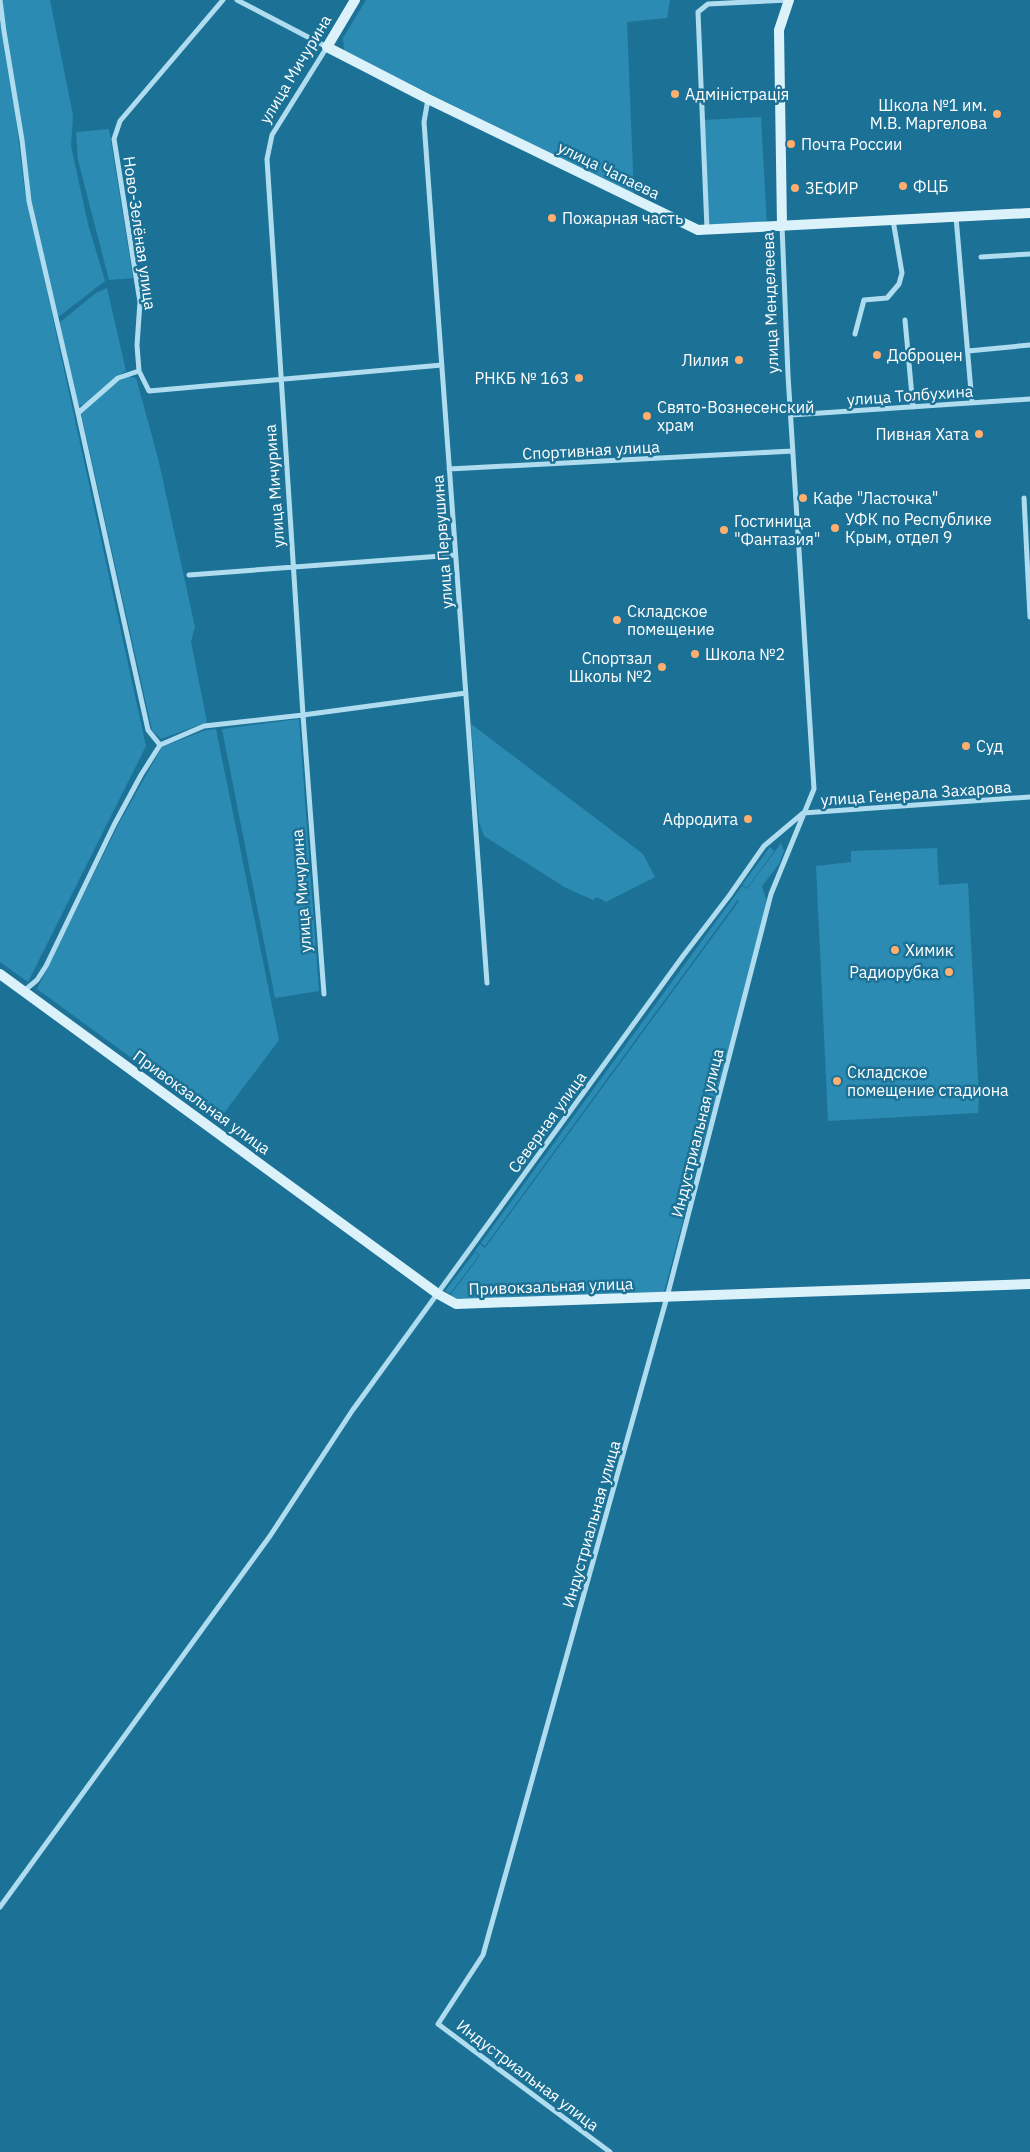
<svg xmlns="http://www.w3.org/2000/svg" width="1030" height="2152" font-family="'IBM Plex Sans',sans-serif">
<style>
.green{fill:#2c8bb2}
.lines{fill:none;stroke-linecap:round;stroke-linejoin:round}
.minor{stroke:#afddef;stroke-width:5}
.secondary{stroke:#dcf2fb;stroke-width:10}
.poi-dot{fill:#ffae6d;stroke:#1c7196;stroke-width:2}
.labels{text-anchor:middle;stroke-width:5;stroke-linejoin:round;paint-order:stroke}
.street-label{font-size:16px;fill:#fff;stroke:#1c7196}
.poi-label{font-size:16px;fill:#fff;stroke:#1c7196;text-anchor:start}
</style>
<rect width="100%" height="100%" fill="#1c7196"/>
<path class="green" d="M2,0h48l23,115 -2,31 17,78 17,57 -48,37 -26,-118 -10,-79z
M366,0h304l-3,18 -40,4 7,173 -290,-144 -1,-13z
M0,22l10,48 14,116 122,560 -118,236 -28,-20z
M761,117l6,110 -60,2 -5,-109z
M109,129l24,149 -24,2 -31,-120 -2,-28z
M107,288l19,83 -13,8 -30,26 -4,1 -20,-83 37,-30z
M127,376l9,2 22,80 37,169 -4,15 16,80 -46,17 -9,-9 -71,-317 27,-25z
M299,719l20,272 -44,7 -53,-269z
M471,724l172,130 12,23 -49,25 -9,-5 -4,3 -27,-12 -82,-52 -5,-14z
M216,729l63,311 -61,81 -181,-132 81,-164 44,-78 44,-17z
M781,843l3,8 -5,13 -17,22 5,16 -5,20 -98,370 -205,9 -10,-4 31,-42 -5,-4 5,-7 5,4 254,-347 -3,-2 1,2 -252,345 -4,-3 261,-357 5,3z
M770,847l4,4 -27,37 -5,-3z
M937,848l2,37 29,-2 11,217 -1,13 -150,8 -12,-255 35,-4v-11z
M475,1252l4,3 -29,39 -5,-3z"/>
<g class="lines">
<path class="minor" d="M0,0l4,31 18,109 7,61 49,212 70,317 12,15
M223,0l-103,121 -6,18 26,163 -3,43 2,26 10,20 293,-26
M237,0l90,47 -55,88 -5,24 36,556 21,279
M428,99l-4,23 63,861
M956,217l16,186
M707,229l-9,-217 10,-8 81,-4
M981,257l49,-3
M905,320l8,87
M855,334l9,-34 23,-2 12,-14 3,-11 -9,-53
M968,351l62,-6
M78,413l40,-35 21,-7
M791,415l239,-16
M449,469l344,-18
M1024,498l6,119
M189,575l266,-20
M803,813l227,-16
M24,991l13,-11 9,-14 68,-141 27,-50 19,-30 44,-19 99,-11 163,-22
M0,1907l270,-371 82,-125 331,-455 46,-60 35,-50 38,-32
M610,2152l-172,-128 45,-69 184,-658 104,-403 43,-105 -26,-414 -6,-149"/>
<path class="secondary" d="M355,0l-28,47 101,52 270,131 332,-17
M782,226l-3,-196 10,-30
M0,974l438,320 18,10 574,-20"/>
</g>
<g class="poi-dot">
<circle cx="675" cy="94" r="5"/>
<circle cx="997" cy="114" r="5"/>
<circle cx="791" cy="144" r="5"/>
<circle cx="903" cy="186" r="5"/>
<circle cx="795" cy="188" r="5"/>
<circle cx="552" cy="218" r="5"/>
<circle cx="877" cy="355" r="5"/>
<circle cx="739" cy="360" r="5"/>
<circle cx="579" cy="378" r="5"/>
<circle cx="647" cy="416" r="5"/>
<circle cx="979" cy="434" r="5"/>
<circle cx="803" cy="498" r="5"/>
<circle cx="835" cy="528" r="5"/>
<circle cx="724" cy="530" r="5"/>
<circle cx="617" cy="620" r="5"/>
<circle cx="695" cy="654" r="5"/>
<circle cx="662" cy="667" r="5"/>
<circle cx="966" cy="746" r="5"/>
<circle cx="748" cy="819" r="5"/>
<circle cx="895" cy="950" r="5"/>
<circle cx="949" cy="972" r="5"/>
<circle cx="837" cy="1081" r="5"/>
</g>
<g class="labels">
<g class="street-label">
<text transform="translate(295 69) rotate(-59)" y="6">улица Мичурина</text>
<text transform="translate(609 170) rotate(26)" y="6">улица Чапаева</text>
<text transform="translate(140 233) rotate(82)" y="6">Ново-Зелёная улица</text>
<text transform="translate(770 303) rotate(-92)" y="6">улица Менделеева</text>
<text transform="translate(910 395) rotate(-4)" y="6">улица Толбухина</text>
<text transform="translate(591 450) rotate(-3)" y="6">Спортивная улица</text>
<text transform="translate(274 486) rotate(-94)" y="6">улица Мичурина</text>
<text transform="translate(442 542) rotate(-94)" y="6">улица Первушина</text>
<text transform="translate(916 793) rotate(-4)" y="6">улица Генерала Захарова</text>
<text transform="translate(301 891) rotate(-94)" y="6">улица Мичурина</text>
<text transform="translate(202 1102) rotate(36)" y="6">Привокзальная улица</text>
<text transform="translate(547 1122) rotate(-54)" y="6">Северная улица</text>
<text transform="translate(697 1133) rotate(-76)" y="6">Индустриальная улица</text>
<text transform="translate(551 1286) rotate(-2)" y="6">Привокзальная улица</text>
<text transform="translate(591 1524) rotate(-74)" y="6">Индустриальная улица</text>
<text transform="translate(528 2075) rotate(37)" y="6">Индустриальная улица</text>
</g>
<g class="poi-label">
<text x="685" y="100">Адміністрація</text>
<text x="987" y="111" text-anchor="end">Школа №1 им.<tspan x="987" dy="18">М.В. Маргелова</tspan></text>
<text x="801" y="150">Почта России</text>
<text x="913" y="192">ФЦБ</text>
<text x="805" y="194">ЗЕФИР</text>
<text x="562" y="224">Пожарная часть</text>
<text x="887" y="361">Доброцен</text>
<text x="729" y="366" text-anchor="end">Лилия</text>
<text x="569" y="384" text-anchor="end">РНКБ № 163</text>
<text x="657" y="413">Свято-Вознесенский<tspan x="657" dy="18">храм</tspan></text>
<text x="969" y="440" text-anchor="end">Пивная Хата</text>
<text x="813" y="504">Кафе "Ласточка"</text>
<text x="845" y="525">УФК по Республике<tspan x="845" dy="18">Крым, отдел 9</tspan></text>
<text x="734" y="527">Гостиница<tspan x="734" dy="18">"Фантазия"</tspan></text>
<text x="627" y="617">Складское<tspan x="627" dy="18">помещение</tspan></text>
<text x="705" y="660">Школа №2</text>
<text x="652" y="664" text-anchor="end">Спортзал<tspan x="652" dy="18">Школы №2</tspan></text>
<text x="976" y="752">Суд</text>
<text x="738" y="825" text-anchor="end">Афродита</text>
<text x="905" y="956">Химик</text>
<text x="939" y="978" text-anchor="end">Радиорубка</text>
<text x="847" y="1078">Складское<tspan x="847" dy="18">помещение стадиона</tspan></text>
</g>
</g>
</svg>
